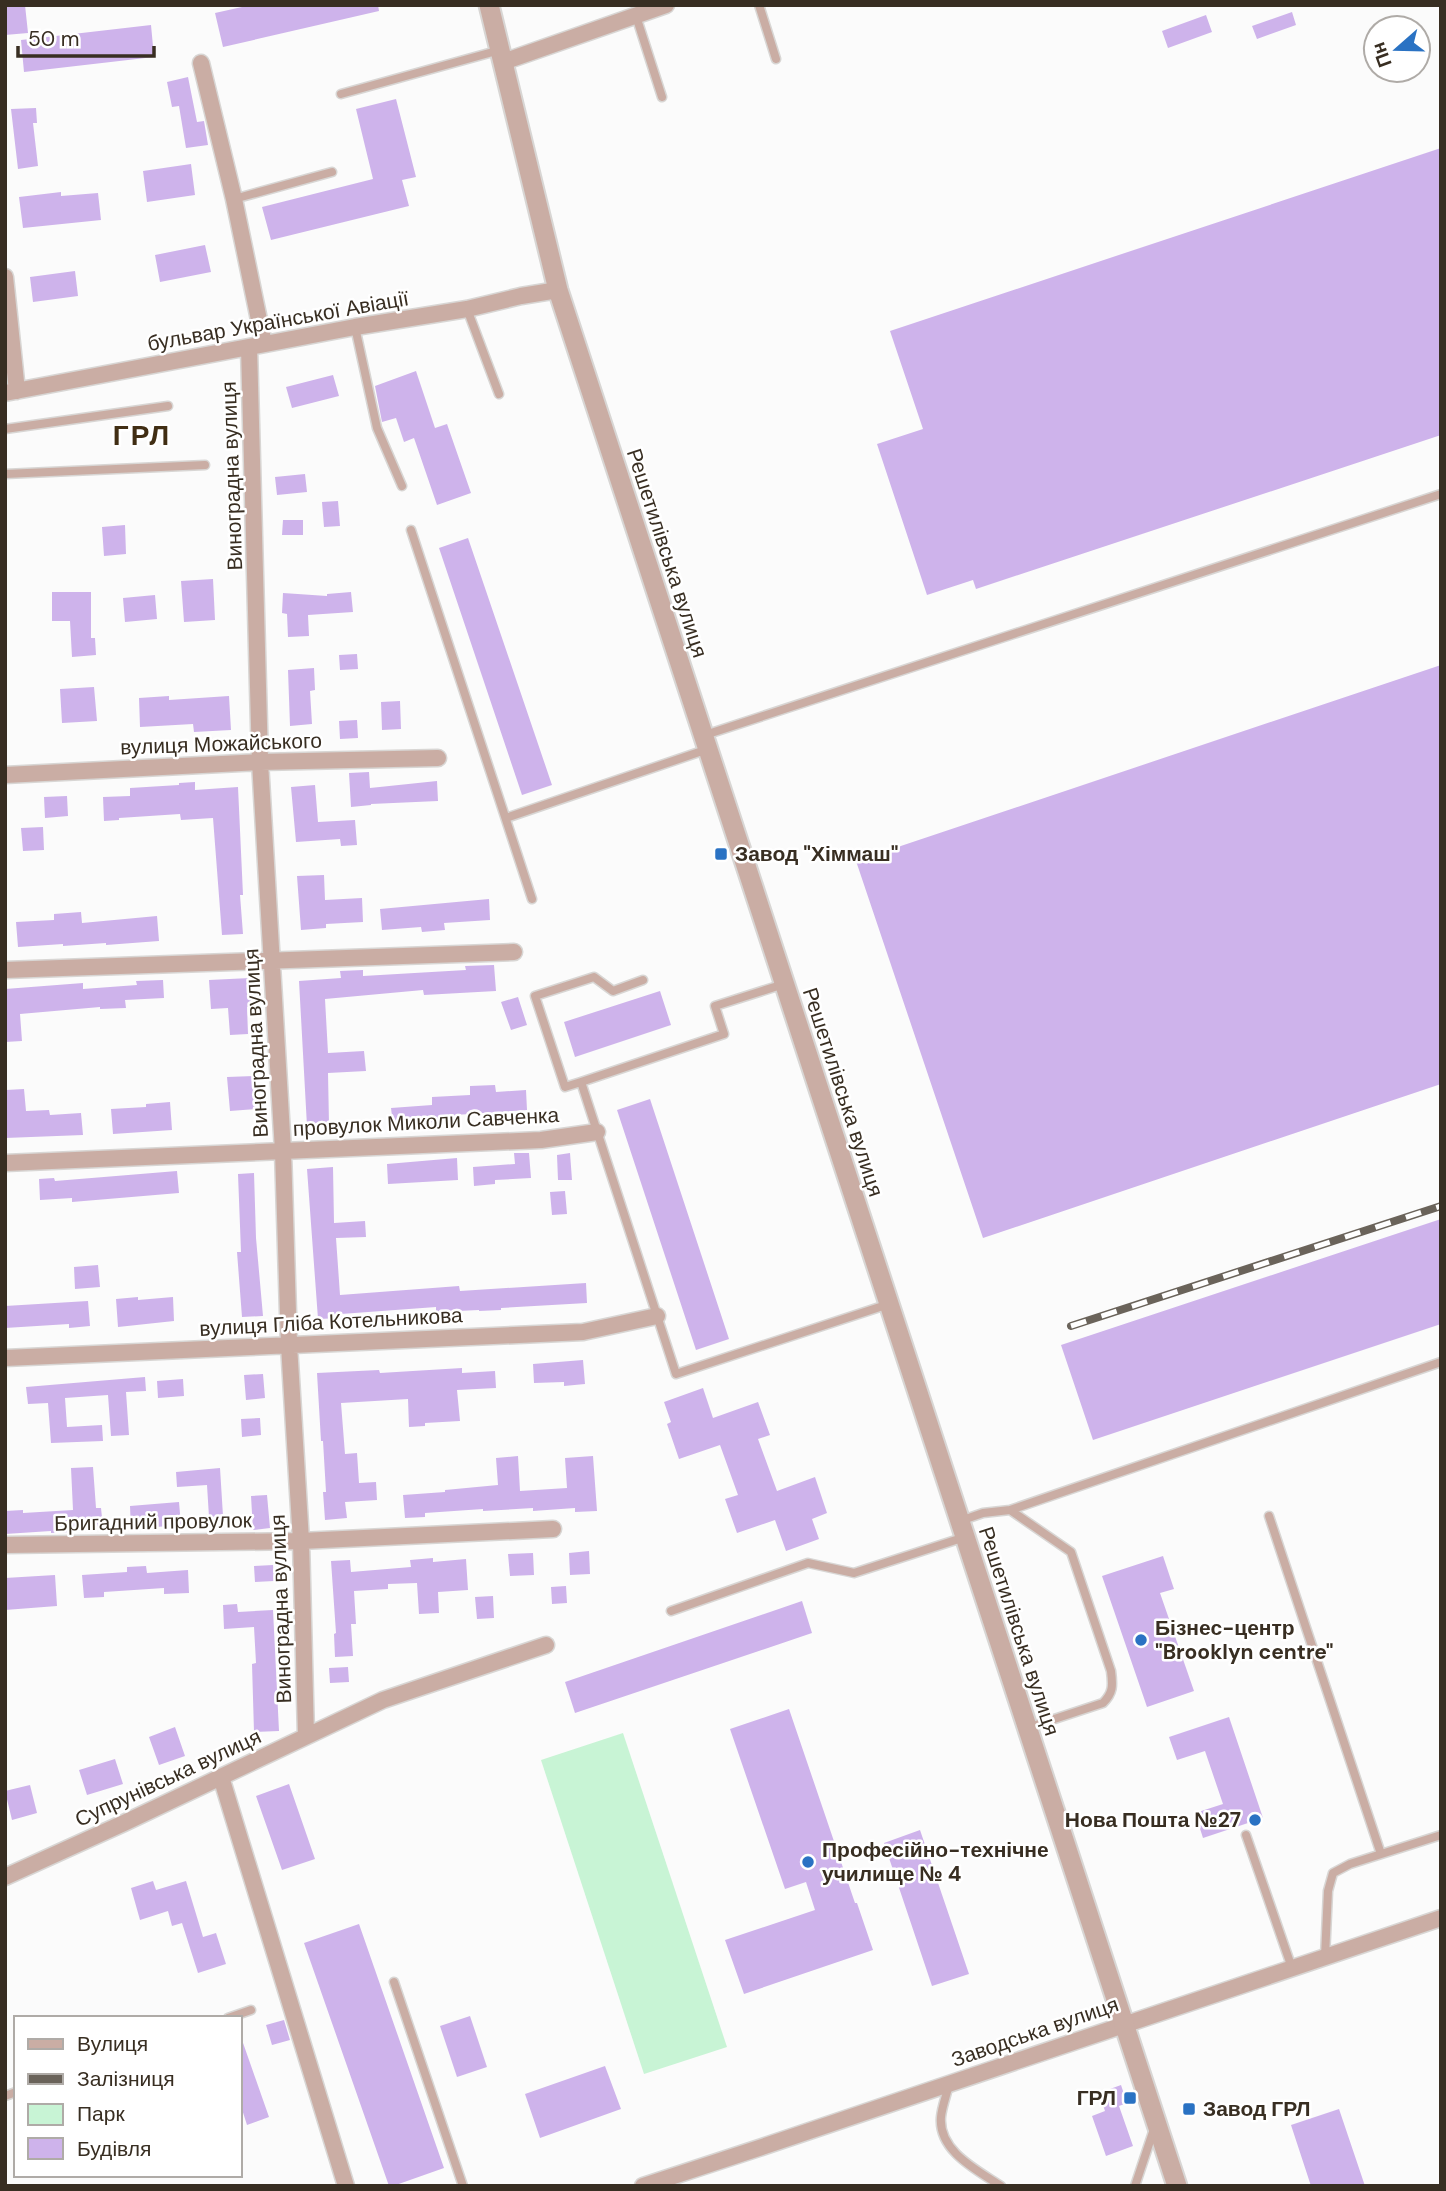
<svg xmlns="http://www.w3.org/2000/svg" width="1446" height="2191" font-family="'DM Sans',sans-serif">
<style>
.green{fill:#c8f4d5}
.building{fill:#ceb3eb}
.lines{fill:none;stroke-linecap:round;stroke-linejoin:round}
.service-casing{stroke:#d8d6d4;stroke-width:11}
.minor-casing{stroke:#d8d6d4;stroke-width:19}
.tertiary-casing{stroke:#d8d6d4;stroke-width:23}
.service{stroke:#caada4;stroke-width:8}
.minor{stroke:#caada4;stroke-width:16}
.tertiary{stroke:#caada4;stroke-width:19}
.rail-casing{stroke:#6a635a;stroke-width:8}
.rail{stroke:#fff;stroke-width:5;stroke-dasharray:16;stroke-linecap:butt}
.poi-dot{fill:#2a72c3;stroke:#fff;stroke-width:2.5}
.labels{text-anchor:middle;stroke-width:5;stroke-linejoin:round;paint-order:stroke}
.street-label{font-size:21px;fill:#382e22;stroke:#fff}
.poi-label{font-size:21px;font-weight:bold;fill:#382e22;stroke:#fff;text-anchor:start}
.district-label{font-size:28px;font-weight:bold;letter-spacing:2px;fill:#412e14;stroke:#fff}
</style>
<rect width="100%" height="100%" fill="#fbfbfb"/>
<path class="green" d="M623,1733l104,314 -83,27 -103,-314z"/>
<path class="building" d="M5,5h20l3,28 -23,2z
M251,5h127l1,6 -156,36 -8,-34z
M1292,12l4,13 -39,14 -5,-13z
M1206,15l6,17 -44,16 -6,-17z
M151,25l3,32 -130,15 -3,-32z
M188,77l9,45 7,-1 4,24 -22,3 -7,-42 -7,1 -5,-25z
M396,99l20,78 -14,3 7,26 -138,34 -9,-33 111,-28 -17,-70z
M36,108l1,15h-4l5,43 -20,3 -7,-60z
M1441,148v287l-465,154 -3,-9 -46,15 -50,-151 46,-15 -33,-98z
M191,164l4,31 -48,7 -4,-31z
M61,192v4l37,-3 3,27 -78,8 -4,-31z
M205,245l6,27 -51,10 -5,-27z
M75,271l3,25 -45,6 -3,-25z
M416,371l19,57 12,-4 24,69 -34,12 -23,-67 -10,4 -8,-24 -14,4 -7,-36z
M333,375l6,21 -47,12 -6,-21z
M305,474l2,18 -30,3 -2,-18z
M338,501l2,25 -16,1 -2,-25z
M283,520h20v15h-21z
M125,525l1,29 -22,2 -2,-29z
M468,538l84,247 -30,10 -83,-247z
M213,579l2,41 -31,2 -3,-41z
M52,592h39v46h4l1,17 -24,2 -2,-36h-18z
M351,592l2,20 -45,3 1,21 -21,1 -1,-23 -5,-1 1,-20 44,3v-2z
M155,595l2,24 -32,3 -2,-24z
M357,654l1,15 -18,1 -1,-15z
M1441,665v419l-458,154 -127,-377z
M314,668l1,22 -5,1 2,33 -22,2 -2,-56z
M94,687l3,34 -35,2 -2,-34z
M169,696v4l60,-4 2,34 -37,2 -1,-8 -53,3 -1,-29z
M400,701l1,28 -19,1 -1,-28z
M357,720l1,18 -18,1 -1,-18z
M369,772l1,16 67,-7 1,20 -67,3v1l-20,2 -2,-34z
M195,782v8l43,-3 5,108h-3l3,39 -21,1 -9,-117 -32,2 -1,-6 -61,4v2l-15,1 -1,-24 27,-1v-8l49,-3v-2z
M315,785l3,37 37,-2 2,25 -16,1 -1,-7 -44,3 -5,-55z
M67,796l1,20 -23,2 -1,-21z
M43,827l1,23 -21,1 -2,-23z
M324,875l1,25 37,-2 1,24 -37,2v4l-25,2 -4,-54z
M489,899l1,21 -46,3 1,7 -23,2 -1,-5 -39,3 -2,-21z
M81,912l1,11 75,-7 2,25 -53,4v-2l-43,3v-2l-45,3 -2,-25 38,-2v-6z
M494,965l2,26 -72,4 -1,-5 -98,9 3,54 36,-2 2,20 -38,2 1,51 -22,2 -8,-145 42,-3 -1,-7 23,-1v6l103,-6 -1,-4z
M250,978l2,28 -5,1 1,27 -18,1 -2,-27 -17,1 -2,-29z
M163,980l1,18 -39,2 1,8 -26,1v-2l-80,7 2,27 -17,1v-53l78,-6v6l54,-4 -1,-4z
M660,991l11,34 -96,32 -11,-35z
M518,997l9,28 -16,5 -10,-28z
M254,1076l2,33 -26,2 -3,-34z
M495,1085l1,7 30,-2 1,20 -72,5v9l-21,1 -1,-3 -40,2 -2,-16 41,-3v-8l38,-2v-9z
M24,1089l2,22 23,-1 1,5 31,-2 2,22 -78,3 1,-48z
M650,1099l79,240 -33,11 -79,-240z
M170,1102l2,28 -59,4 -2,-25 35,-2v-3z
M514,1153h15l2,25 -36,2v4l-21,2 -1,-19 42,-3z
M570,1153l2,27h-14l-1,-25z
M457,1158l1,22 -70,4 -1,-20z
M333,1167l1,56 31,-2 1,16 -30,1 4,57 119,-9 1,5 126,-8 1,20 -86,5v2l-22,1v-1l-43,2v-5l-95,7 1,4 -24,1 -11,-150z
M177,1171l2,22 -107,9v-4l-32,2 -1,-21 15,-1 1,3z
M254,1173l2,65 7,78 -21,1 -5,-65h4l-3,-78z
M565,1191l2,23 -15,1 -2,-23z
M1441,1219v105l-348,116 -32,-95z
M98,1265l2,22 -25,2 -1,-22z
M138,1297v3l35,-3 1,24 -56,6 -2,-28z
M88,1301l2,25 -21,2v-4l-64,4v-22z
M583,1360l2,24 -21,2v-4l-30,1 -1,-19z
M462,1368v5l33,-2 1,17 -39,2 3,31 -35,2v3l-16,1 -1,-28 -67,4 4,51 12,-1 2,30 17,-1 1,18 -32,2 2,16 -22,2 -2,-28h3l-3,-51h-2l-4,-68 62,-3 1,3z
M263,1374l2,24 -19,2 -2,-25z
M145,1377l1,14 -20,1 3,43 -18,1 -3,-41 -43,3 2,29 35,-2 1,16 -52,2 -3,-40 -20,1 -2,-17z
M183,1379l1,17 -26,2 -1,-17z
M703,1388l10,30 45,-16 12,33 -12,4 19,52 38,-14 12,36 -15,6 7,20 -33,12 -11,-31 -38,13 -12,-34 13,-4 -18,-50 -41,14 -12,-35 4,-2 -7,-20z
M260,1418l1,17 -19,2 -1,-18z
M518,1456l2,35 47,-3 -2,-30 28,-2 4,55 -22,1v-4l-42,3v-3l-50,3v-2l-58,4v4l-20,1 -2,-23 42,-3v-2l53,-5 -2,-27z
M93,1467l3,41h5l2,19 -33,2v3l-19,1v-2l-46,3v-23l18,-1v3l50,-3 -2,-42z
M220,1468l3,48 -14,1 -2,-32 -30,2 -1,-15z
M267,1495l3,33 -17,2 -2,-34z
M179,1502l2,23 -50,4 -1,-23z
M589,1551l1,23 -20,1 -1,-22z
M533,1553l1,22 -24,1 -2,-22z
M1163,1556l11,33 -14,4 34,98 -47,16 -45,-131z
M433,1558v4l33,-3 2,31 -30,2 1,21 -20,1 -2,-31 -29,1v5l-34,2 2,33h-5l2,32 -18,1 -1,-23 2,-1 -5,-72 19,-1 1,12 60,-5 -1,-7z
M273,1565l1,16 -19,1 -1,-16z
M146,1566l1,7 41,-3 1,23 -25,1v-6l-60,4v5l-20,1 -2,-23 45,-3v-5z
M55,1575l2,31 -52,4v-32z
M566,1586l1,17 -15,1 -1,-17z
M493,1596l1,22 -17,1 -2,-22z
M802,1601l10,32 -237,80 -10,-31z
M237,1604l1,8 35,-2 6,121 -25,1 -2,-68 4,-1 -2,-36 -30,2 -1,-24z
M348,1667l1,15 -19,1 -1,-15z
M789,1709l66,194h2l16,47 -129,44 -19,-54 90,-30 -9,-28 -21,7 -55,-160z
M1229,1717l34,101 -60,20 -8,-25 28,-9 -18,-53 -28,9 -8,-23z
M175,1727l10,29 -26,9 -10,-28z
M115,1759l8,25 -36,11 -8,-25z
M289,1784l26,75 -33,11 -26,-74z
M30,1785l7,28 -25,7 -7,-29z
M920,1830l49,144 -37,12 -48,-143z
M153,1881l3,9 30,-9 17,56 13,-4 10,31 -28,9 -16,-50 -10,3 -4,-15 -28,9 -9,-32z
M359,1924l85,244 -51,18h-4l-85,-243z
M470,2016l17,51 -30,10 -17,-51z
M284,2020l6,20 -18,5 -6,-20z
M242,2040l27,77 -22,8 -7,-22v-62z
M605,2066l16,43 -81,29 -15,-44z
M1121,2085l6,18 -8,3 14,40 -27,10 -14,-40 13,-5 -6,-18z
M1339,2109l26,77h-54l-20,-61z"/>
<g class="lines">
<g class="service-casing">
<path id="service" d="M759,5l17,54
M636,16l26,81
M341,94l159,-44
M234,199l98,-27
M467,309l32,85
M355,327l22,101 25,58
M5,429l163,-23
M5,474l200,-9
M411,530l121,369
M705,735l736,-241
M506,818l202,-69
M784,984l-69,22 9,28 -143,48 95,292 213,-70
M581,1082l-16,5 -30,-91 59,-19 19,14 30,-11
M1010,1510l431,-148
M1269,1516l112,338
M960,1521l23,-8 27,-3 61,42 40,119c2,15 2,22 -8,32l-76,25
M671,1611l137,-48 46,10 111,-36
M1246,1835l46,133
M1325,1957l3,-66 5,-18 17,-9 91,-29
M394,1982l69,204
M228,2018l23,-8
M949,2084c-2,10 -7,22 -8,33 -3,34 36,53 60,69
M5,2096l11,-4
M1135,2186l19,-57"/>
</g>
<g class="minor-casing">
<path id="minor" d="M503,62l163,-57
M201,63l33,136 30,145
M5,277l12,114
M249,347l11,415 23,389 6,194 12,196 5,195
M5,393l350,-66 112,-18 54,-13 37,-6
M5,775l255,-13 178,-4
M5,970l509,-18
M5,1163l536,-23 56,-8
M5,1358l578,-26 74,-16
M5,1545l296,-4 252,-12
M221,1777l125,409
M5,1877l119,-54 259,-123 163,-55
M643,2186l119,-39 679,-229"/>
</g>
<g class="tertiary-casing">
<path id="tertiary" d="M489,5l69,285 619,1896"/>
</g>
<use href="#service" class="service"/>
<use href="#minor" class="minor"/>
<use href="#tertiary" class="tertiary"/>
<g class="rail-casing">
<path id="rail" d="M1071,1326l370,-120"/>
</g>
<use href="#rail" class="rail"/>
</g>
<g class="poi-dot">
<rect x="714" y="847" width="14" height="14" rx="3.5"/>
<circle cx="1141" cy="1640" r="7"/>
<circle cx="1255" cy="1820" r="7"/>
<circle cx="808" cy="1862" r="7"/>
<rect x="1123" y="2091" width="14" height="14" rx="3.5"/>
<rect x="1182" y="2102" width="14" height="14" rx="3.5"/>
</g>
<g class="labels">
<g class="street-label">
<text transform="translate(278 321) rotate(-10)" y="7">бульвар Української Авіації</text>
<text transform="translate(232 476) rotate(-92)" y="7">Виноградна вулиця</text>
<text transform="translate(667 553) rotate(72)" y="7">Решетилівська вулиця</text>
<text transform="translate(221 744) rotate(-2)" y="7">вулиця Можайського</text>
<text transform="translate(256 1043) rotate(-93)" y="7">Виноградна вулиця</text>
<text transform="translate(843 1092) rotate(72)" y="7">Решетилівська вулиця</text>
<text transform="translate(426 1122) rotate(-3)" y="7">провулок Миколи Савченка</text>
<text transform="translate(331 1322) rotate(-3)" y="7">вулиця Гліба Котельникова</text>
<text transform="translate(153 1522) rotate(-1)" y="7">Бригадний провулок</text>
<text transform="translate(281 1609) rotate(-92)" y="7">Виноградна вулиця</text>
<text transform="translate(1019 1631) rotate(72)" y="7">Решетилівська вулиця</text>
<text transform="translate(168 1778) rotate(-25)" y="7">Супрунівська вулиця</text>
<text transform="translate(1035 2032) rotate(-19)" y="7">Заводська вулиця</text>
</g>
<g class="poi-label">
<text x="735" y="861">Завод "Хіммаш"</text>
<text x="1155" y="1635">Бізнес-центр<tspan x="1155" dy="24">"Brooklyn centre"</tspan></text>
<text x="1241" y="1827" text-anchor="end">Нова Пошта №27</text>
<text x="822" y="1857">Професійно-технічне<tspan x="822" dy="24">училище № 4</tspan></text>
<text x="1116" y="2105" text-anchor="end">ГРЛ</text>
<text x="1203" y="2116">Завод ГРЛ</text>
</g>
<g class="district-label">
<text x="142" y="445">ГРЛ</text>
</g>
</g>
<rect width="1446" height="2191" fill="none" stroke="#382e22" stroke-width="14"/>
<rect x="14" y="2016" width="228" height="161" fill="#ffffff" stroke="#afaba7" stroke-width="2"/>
<rect x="28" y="2039" width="35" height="10" fill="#caada4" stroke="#afaba7" stroke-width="2"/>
<text x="77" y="2051" font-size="21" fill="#382e22">Вулиця</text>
<rect x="28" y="2074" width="35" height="10" fill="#6a635a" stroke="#afaba7" stroke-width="2"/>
<text x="77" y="2086" font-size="21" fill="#382e22">Залізниця</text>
<rect x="28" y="2104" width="35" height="21" fill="#c8f4d5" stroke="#afaba7" stroke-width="2"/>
<text x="77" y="2121" font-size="21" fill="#382e22">Парк</text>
<rect x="28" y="2138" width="35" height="21" fill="#ceb3eb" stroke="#afaba7" stroke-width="2"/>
<text x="77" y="2156" font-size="21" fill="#382e22">Будівля</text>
<g transform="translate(1397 49) rotate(250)"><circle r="33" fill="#ffffff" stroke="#afaba7" stroke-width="2"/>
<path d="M0-5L12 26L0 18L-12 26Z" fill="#2a72c3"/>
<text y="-10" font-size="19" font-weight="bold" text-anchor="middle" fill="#382e22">Пн</text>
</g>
<path d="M18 46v10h136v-10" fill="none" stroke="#382e22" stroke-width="3.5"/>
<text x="28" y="46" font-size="21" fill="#382e22" stroke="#ffffff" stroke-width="5" paint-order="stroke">50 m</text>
</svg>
